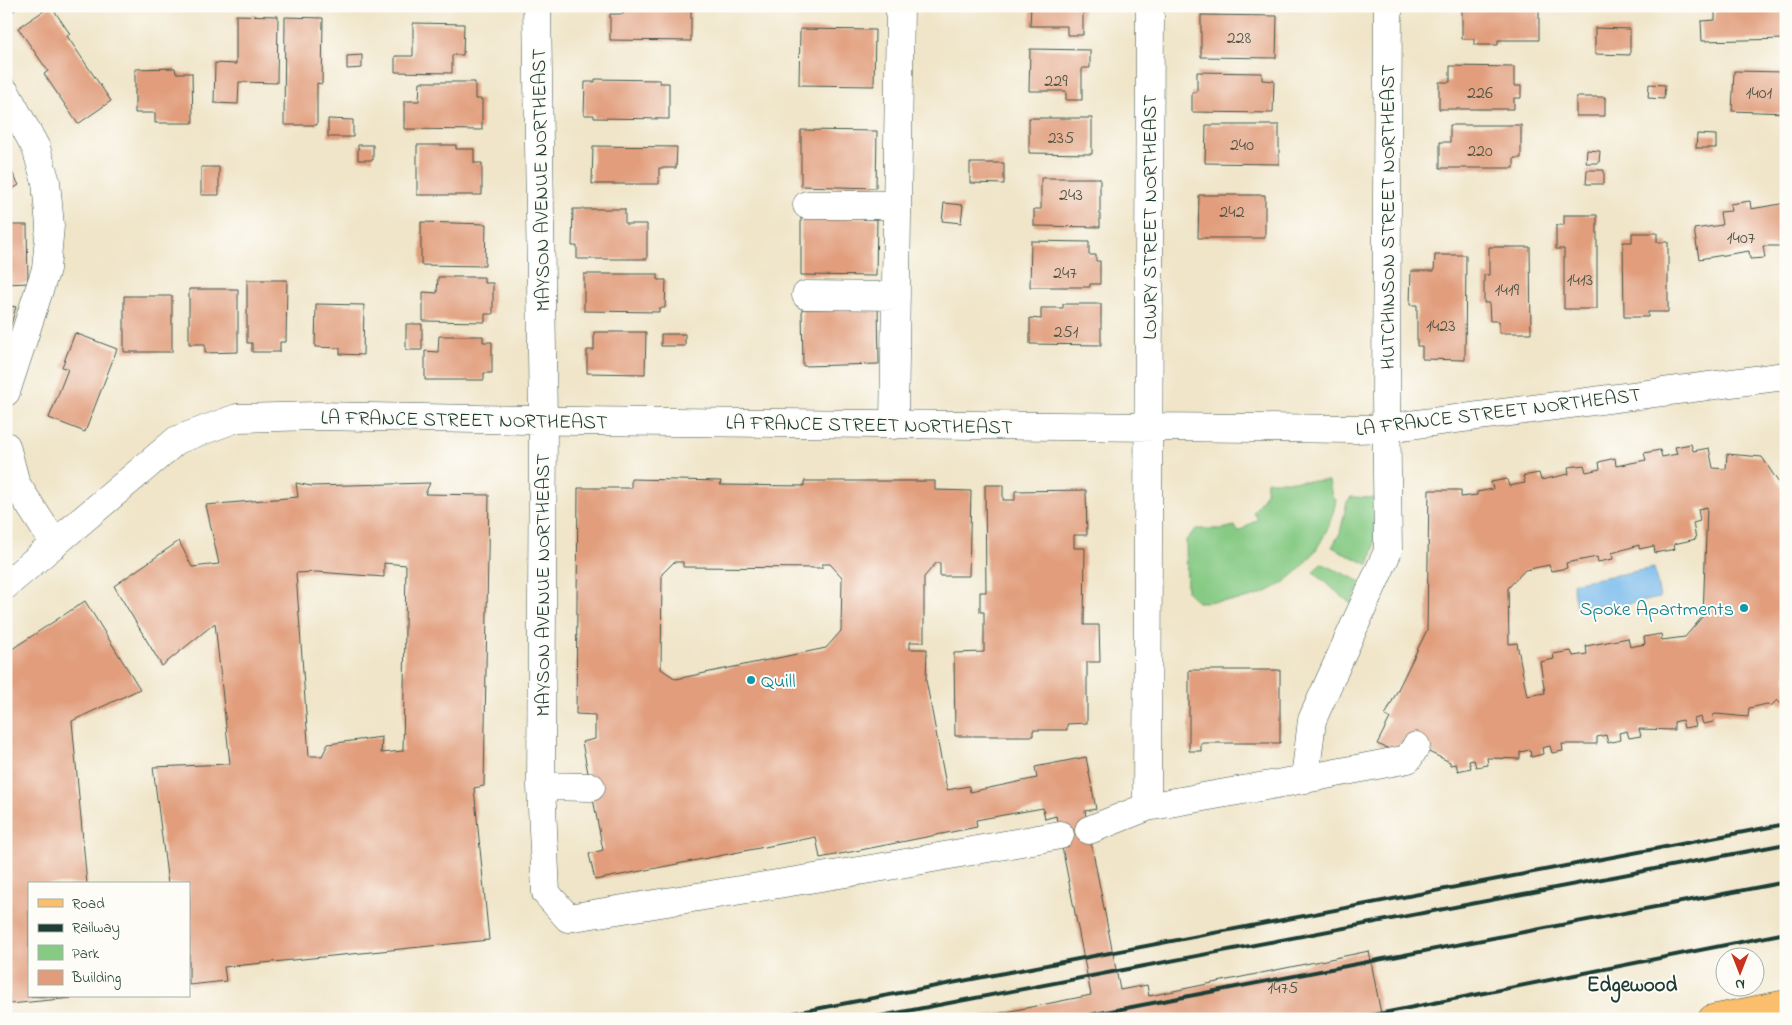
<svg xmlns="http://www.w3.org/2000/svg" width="1792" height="1025" font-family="'Indie Flower',sans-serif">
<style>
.green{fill:#86ca84;stroke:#52845c}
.water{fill:#77b9ec;stroke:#4b7b90}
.building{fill:#e19d7b;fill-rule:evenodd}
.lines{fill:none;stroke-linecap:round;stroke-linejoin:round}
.minor-casing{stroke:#3e564a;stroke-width:29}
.major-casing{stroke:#3e564a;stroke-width:29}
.minor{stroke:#fff;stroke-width:28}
.major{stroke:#fabe6d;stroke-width:28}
.rail{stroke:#1f3d34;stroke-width:4}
.culture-dot{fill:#0f9aa8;stroke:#fdfcf7;stroke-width:2}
.labels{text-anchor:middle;stroke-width:4;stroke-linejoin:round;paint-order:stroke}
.number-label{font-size:18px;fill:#505546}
.street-label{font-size:20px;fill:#1f3d34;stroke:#fdfcf7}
.culture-label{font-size:20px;fill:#0d838f;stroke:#fdfcf7;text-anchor:end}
.neighbourhood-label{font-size:21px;font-weight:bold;fill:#1f3d34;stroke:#fdfcf7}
</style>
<rect width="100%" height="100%" fill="#fdfcf7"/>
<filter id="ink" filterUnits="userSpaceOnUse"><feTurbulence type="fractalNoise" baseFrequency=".02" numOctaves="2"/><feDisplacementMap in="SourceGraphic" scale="10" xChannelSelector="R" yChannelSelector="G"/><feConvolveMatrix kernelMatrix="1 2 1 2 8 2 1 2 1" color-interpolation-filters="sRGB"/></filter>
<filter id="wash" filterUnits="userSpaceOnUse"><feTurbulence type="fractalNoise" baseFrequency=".0096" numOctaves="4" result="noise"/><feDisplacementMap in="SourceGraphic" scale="20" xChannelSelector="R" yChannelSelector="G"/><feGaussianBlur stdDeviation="1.12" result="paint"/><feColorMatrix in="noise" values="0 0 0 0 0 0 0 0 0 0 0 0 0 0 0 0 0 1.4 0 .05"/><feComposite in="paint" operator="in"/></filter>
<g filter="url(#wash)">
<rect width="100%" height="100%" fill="#f0e5c9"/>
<path class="green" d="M1267,481h62l3,16 4,3c-9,49 -45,91 -96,100 -13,2 -28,1 -42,2l-11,-10 -1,-52 10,-11h26l13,-3 3,6 20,-13 -5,-6 13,-20z
M1351,497l24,1 -1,50 -5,17 -37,-18 8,-14 7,-31z
M1321,563l40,19 -10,22 -38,-32z"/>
<path class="water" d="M1654,568l6,30 -43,8h-41l-4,-23z"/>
<g id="blocks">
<path class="building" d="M6,6h10l-2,5z
M51,6l19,28 -3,2 44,65 -33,23 -34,-50 4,-3 -30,-43z
M623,6h68v35l-81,-1v-26h13z
M1031,6h52v29h-16v-9h-37z
M1462,6h77v34h-41v5h-24v-6h-12z
M1715,6h71v33l-84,2 -1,-20 14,-1z
M236,15l42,1 -1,67 -38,-1 -1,22 -24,-1 1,-40 21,1z
M1201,15l76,1 -1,42 -75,-1z
M285,17l38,1 -1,66 -5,-1v42h-33z
M413,23l51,1 -1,31h-11v18l-57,-1v-16h18z
M1595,28l35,1v26l-35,-1z
M800,29l75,1 -1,56 -75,-1z
M1030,49l60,1v18h-8v32h-16v-9h-37z
M362,55v13l-15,1v-13z
M1450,66l64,1v19h7v12h-7v11h-75v-27h11z
M175,68l1,5h16l1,50h-38v-10h-20v-44z
M1734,71l52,1v41l-54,-2z
M1197,72l65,1v7l12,1 -1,32 -81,-1v-20h5z
M595,79l65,1v3h9v36l-75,-1v-3h-10l1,-33h10z
M420,82h55v17h7v31l-78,-1v-28h15z
M1649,84l16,1 -1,14 -16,-1z
M1576,97h29v19h-29z
M1029,118h63v36l-63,-1z
M328,119l25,1v17h-25z
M1206,125h73v39l-74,-1z
M1450,125h71v33h-7v10h-74v-26h10z
M801,130l76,1 -1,57 -75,-2z
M1697,134l19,1v13h-20z
M358,145h15v15h-15z
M417,145h39v4h18v14h8v32h-65z
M593,146l84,1 -1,21h-17v16h-67z
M1587,150l13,1 -1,12h-13z
M6,162l13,23 -13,8z
M970,163h34v21l-34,-1z
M201,167h18v28h-18z
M1587,170h17v14h-18z
M1041,178h59v49l-66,-1v-17h7z
M1199,195h66v43h-67z
M1750,201l1,8 35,-6v43h-23l2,12 -15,1 -1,-8 -50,8 -5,-30 28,-4 -2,-13 11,-1 -1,-7z
M944,203l19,2 -2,18 -19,-2z
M573,209h52v15h22v35h-70v-13h-5z
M1564,215h33v94h-33v-60h-8v-24h8z
M801,218l76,1 -1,57 -75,-1z
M421,222l65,2 -1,42 -64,-1z
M6,225h21l1,58 -22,1z
M1632,233h25v9h11v70h-20v5h-24l-1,-75h9z
M1031,241l58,1v13h7v6h4v23h-10v3h-60z
M1489,247h41l1,86h-32v-12h-9l-1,-18h-5v-28h5z
M1435,255h31l-1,105 -43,-1v-13h-5v-41h-7l1,-34h23z
M584,274h74v6h8l-1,28h-6v4l-75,-1z
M438,277h46v6h9v31h-8v8l-62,-1v-29l14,1z
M247,280h40l-1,62h-6v10h-28v-9h-5z
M189,289h49v63l-33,1v-9h-16z
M124,296h48v56h-48z
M316,304l48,1 -1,50 -23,-1v-6l-25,-1z
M1063,304h38v41l-71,-1v-26l11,1v-11h22z
M6,305l10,2 -9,31h-1z
M878,308l1,56 -76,2 -1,-57z
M406,324h16v26h-16z
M594,332h52l-1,42 -58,-1v-23h7z
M75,333l42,16 -32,83 -36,-14 19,-49 -6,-2z
M661,334h24v12h-24z
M439,336h44v6h9v31h-8v7h-59v-29l13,1z
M1691,444l2,7 16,-3 4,20 13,1 1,-15 35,3 24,37v207l-4,4 -5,-5 -6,6 -4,-2 -18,4 -1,9 -32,-3 -3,1 1,7 -11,2 -2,-7 -7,2 2,7 -12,2 -2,-8 -8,2v8l-35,-1 2,7 -12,2 -2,-7 -8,2 1,7 -12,3 -2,-8 -9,2v7h-35l1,7 -11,2 -2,-7 -8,2 1,6 -12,3 -1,-7 -10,2v7l-31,-1h-2l1,7 -12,2 -2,-7 -5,1 2,7 -13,3 -2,-7 -6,1v-3l-47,-22 -6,12 -20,-8 13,-26 -5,-2 42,-86 2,-140h32v7l16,-2v-3l16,-3 -2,-7 16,-3 2,7 16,-3 -2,-7 16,-3 2,7 28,-6 -1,-7 16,-2 2,7 14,-3 -1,-7 16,-4 1,8 30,-6 -2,-7 16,-3 2,7 15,-3 -2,-7zM1707,507l-4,109 -18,21 -23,3 -1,-6 -17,3 1,7 -15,3 -2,-9 -42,8 1,8 -14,2 -2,-5 -18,3 1,5 -14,3 5,31 -18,3 -10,-53 -8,1 -1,-56 17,-18 24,-5 2,6 16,-3 -1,-5 31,-6 1,5 15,-3 -1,-6 27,-8v4l15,-3 1,7 20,-4 -1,-5 22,-5 -3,-16 7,-2 -2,-12z
M631,479l90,2 -1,4 84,1v-5h131v9l36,1 -2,85h-29v-13h-4l-12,14v65h-14v7h17l-1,31 21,110 22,-4 1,6 67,-14 -2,-11 51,-10 10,52 -11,2 35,179 27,-5 2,11 220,-45 13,68h-411l120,-24 -35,-179 -11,3 -2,-11 -67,12 1,7 -157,31 -4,-21 -221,43 -6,-26 14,-4 -21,-108 13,-3v-24l-19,-1 2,-226h53zM674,562h9v5l139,1v-4h8l12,13 -1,54 -15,17 -150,31 -15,-10 1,-95z
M296,483l15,3 119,-3 -5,11 64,1 -5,291 -10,2 15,152 -265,27 2,14 -37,4v-101h-21l-15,-117 77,-3 -15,-141 -53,43 -48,-80 65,-45 13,26 27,-3 -13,-59 92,-8zM384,563l22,2 -3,186 -22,2 1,-16 -54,7 -6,12h-13l-13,-183 21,-1 67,5z
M985,485h18v15h12v-9l71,-1 1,45h-13v13h11l-1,77h15l1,37h-13v61l-20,1v6h-34v6h-78l-1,-83 30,-1v-40h-4v-20h6z
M85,601l55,88 -68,32 15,163h-58v112l42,2 -61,6 -4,-37v-314z
M1189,670h91v73h-79v8h-12z"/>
</g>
</g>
<g filter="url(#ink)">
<use href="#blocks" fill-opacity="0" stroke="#3e564a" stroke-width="1"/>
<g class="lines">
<g class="minor-casing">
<path id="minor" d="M537,6l6,415 -2,365 5,107 22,25 321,-52 171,-31
M6,93l30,55 10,34 4,44 -4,43 -40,123
M807,205h90
M806,295l90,1
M894,425l6,-419
M6,446l10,38 39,60
M6,585l171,-145 60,-22 80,-2 259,5 779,8 31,-1 400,-52
M1305,779l103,-20 8,-13
M541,786l50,1
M1147,807l3,-801
M1089,830l58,-23 158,-28 7,-59 76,-169 -2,-155 2,-390"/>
</g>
<g class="major-casing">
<path id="major" d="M1712,1019l74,-15"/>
</g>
<use href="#minor" class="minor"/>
<use href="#major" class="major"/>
<path class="rail" d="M763,1019l1023,-195
M865,1019l921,-175
M1069,1019l717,-137
M1353,1019l433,-86"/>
</g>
</g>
<g class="culture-dot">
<circle cx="1744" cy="608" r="5"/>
<circle cx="751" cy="680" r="5"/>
</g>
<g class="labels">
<g class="number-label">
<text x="1239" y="43">228</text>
<text x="1056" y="86">229</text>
<text x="1480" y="98">226</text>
<text x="1759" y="98">1401</text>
<text x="1061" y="143">235</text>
<text x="1242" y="150">240</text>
<text x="1480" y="156">220</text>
<text x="1071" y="200">243</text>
<text x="1232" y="217">242</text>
<text x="1741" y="243">1407</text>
<text x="1065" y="278">247</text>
<text x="1580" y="285">1413</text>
<text x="1507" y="295">1419</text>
<text x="1441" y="331">1423</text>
<text x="1066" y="337">251</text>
<text x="1283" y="993">1475</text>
</g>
<g class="street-label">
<text transform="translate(540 180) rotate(-91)" y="7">MAYSON AVENUE NORTHEAST</text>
<text transform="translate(1149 217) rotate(-90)" y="7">LOWRY STREET NORTHEAST</text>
<text transform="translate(1387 217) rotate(-90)" y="7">HUTCHINSON STREET NORTHEAST</text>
<text transform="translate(1498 411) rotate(-7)" y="7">LA FRANCE STREET NORTHEAST</text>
<text transform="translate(464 419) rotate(1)" y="7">LA FRANCE STREET NORTHEAST</text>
<text transform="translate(869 424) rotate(1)" y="7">LA FRANCE STREET NORTHEAST</text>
<text transform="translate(542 585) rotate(-90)" y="7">MAYSON AVENUE NORTHEAST</text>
</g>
<g class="culture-label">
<text x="1734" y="615">Spoke Apartments</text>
<text x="761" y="687" text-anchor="start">Quill</text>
</g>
<g class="neighbourhood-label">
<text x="1632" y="991">Edgewood</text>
</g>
</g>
<rect width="1792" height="1025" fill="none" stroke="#fdfcf7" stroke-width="25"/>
<rect x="28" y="882" width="162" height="115" fill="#fdfcf7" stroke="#a4b0a9"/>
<rect x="38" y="899" width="25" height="8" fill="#fabe6d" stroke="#a4b0a9"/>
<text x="72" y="908" font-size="15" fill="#1f3d34">Road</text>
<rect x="38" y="924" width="25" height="8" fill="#1f3d34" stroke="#a4b0a9"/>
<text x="72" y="932" font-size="15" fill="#1f3d34">Railway</text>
<rect x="38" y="945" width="25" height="15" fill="#86ca84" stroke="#a4b0a9"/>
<text x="72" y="958" font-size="15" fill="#1f3d34">Park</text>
<rect x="38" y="970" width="25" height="15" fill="#e19d7b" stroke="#a4b0a9"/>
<text x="72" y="982" font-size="15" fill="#1f3d34">Building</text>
<g transform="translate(1740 972) rotate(180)"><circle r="24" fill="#fdfcf7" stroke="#a4b0a9"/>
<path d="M0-4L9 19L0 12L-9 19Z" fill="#c8321e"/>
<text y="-8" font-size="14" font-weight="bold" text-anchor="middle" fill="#1f3d34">N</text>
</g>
</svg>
